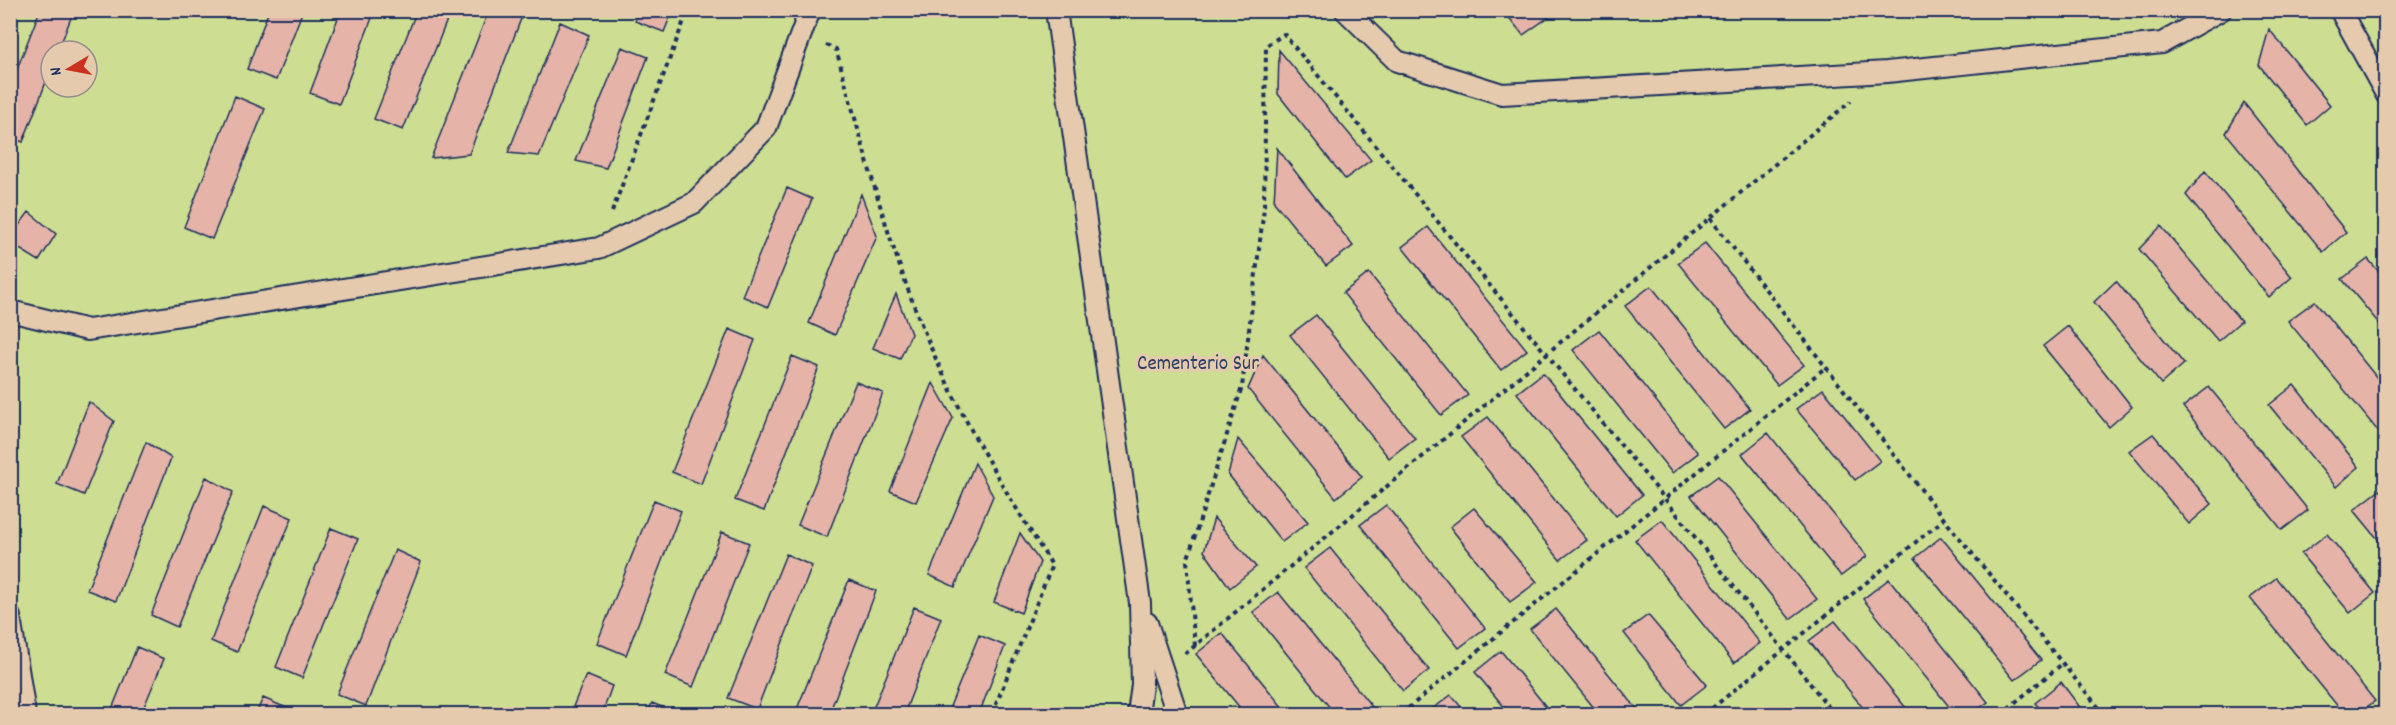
<svg xmlns="http://www.w3.org/2000/svg" width="2396" height="725" font-family="Dekko,sans-serif">
<style>
.green{fill:#cddd91;stroke:#748678;stroke-width:1.5;fill-rule:evenodd}
.building{fill:#e6b3a9;stroke:#1b2f5e;stroke-width:1.5}
.lines{fill:none;stroke-linecap:round;stroke-linejoin:round}
.service-casing{stroke:#1b2f5e;stroke-width:24}
.path{stroke:#1b2f5e;stroke-width:4;stroke-dasharray:4.5 4.5;stroke-linecap:butt}
.service{stroke:#e6caad;stroke-width:20}
.labels{text-anchor:middle;stroke-width:6;stroke-linejoin:round;paint-order:stroke}
.park-label{font-size:21px;fill:#2d4063;stroke:#e6caad}
</style>
<rect width="100%" height="100%" fill="#e6caad"/>
<filter id="ink" filterUnits="userSpaceOnUse"><feTurbulence type="fractalNoise" baseFrequency=".0167" numOctaves="2"/><feDisplacementMap in="SourceGraphic" scale="12" xChannelSelector="R" yChannelSelector="G"/><feConvolveMatrix kernelMatrix="1 2 1 2 8 2 1 2 1" color-interpolation-filters="sRGB"/></filter>
<g filter="url(#ink)">
<path class="green" d="M10,11h2375v703h-2374zM51,51h36v36h-36z"/>
<path class="building" d="M40,10h34l-16,41h-7v18l-28,73 -13,-5v-50z
M269,10h34l-27,70 -29,-11z
M341,10h11l20,8 -33,86 -29,-11z
M417,10h34l-48,120 -29,-11z
M489,10l35,1 -55,143 -38,4z
M639,10h34l-9,22 -29,-11z
M1503,10h42l5,6 -27,19z
M560,22l29,13 -50,121 -31,-3z
M2269,29l61,76 -23,20 -48,-60z
M622,47l26,10 -42,111 -30,-7z
M1279,50l92,110 -26,19 -67,-85z
M235,96l30,13 -53,130 -28,-12z
M2244,103l102,129 -23,20 -97,-119z
M1277,148l76,98 -27,20 -52,-64z
M2205,171l87,106 -23,20 -83,-102z
M787,188l25,11 -44,108 -26,-11z
M861,194l16,42 -42,99 -26,-12z
M29,212l27,22 -17,27 -29,-18v-6z
M2161,226l80,95 -23,20 -79,-92z
M1428,227l99,123 -26,20 -99,-123z
M1705,243l99,122 -27,20 -99,-122z
M2368,259l18,21v52l-44,-53z
M1369,273l99,122 -27,20 -98,-122z
M2116,281l68,83 -23,20 -67,-82z
M1651,286l99,123 -26,20 -99,-123z
M896,294l15,40 -11,25 -27,-11z
M2315,301l71,88v52l-98,-120z
M1316,315l99,123 -26,20 -99,-123z
M2068,326l64,81 -23,20 -66,-81z
M729,329l26,11 -54,144 -29,-12z
M1599,330l99,123 -26,20 -99,-123z
M1263,355l99,122 -26,21 -88,-109z
M792,356l27,11 -55,144 -29,-11z
M1543,373l99,122 -26,21 -99,-123z
M856,382l27,11 -56,144 -29,-12z
M933,383l20,35 -37,84 -26,-11z
M2294,385l65,82 -23,20 -67,-82z
M2209,387l99,123 -26,20 -99,-123z
M1823,389l57,72 -25,19 -59,-71z
M89,402l25,19 -30,74 -27,-11z
M1488,417l99,123 -27,20 -99,-123z
M1768,433l99,123 -26,20 -99,-122z
M2153,434l59,70 -23,20 -60,-73z
M1238,439l70,83 -26,20 -54,-68z
M146,442l25,16 -55,143 -29,-11z
M975,463l18,33 -38,91 -26,-12z
M1718,476l99,123 -27,20 -99,-123z
M206,477l27,15 -56,135 -26,-12z
M2380,490l6,6v53l-32,-39z
M654,500l27,11 -55,144 -29,-12z
M1386,505l99,123 -26,20 -99,-123z
M264,506l28,12 -55,134 -26,-11z
M1474,508l63,74 -27,20 -60,-75z
M1214,518l42,49 -26,21 -26,-37z
M1662,520l98,123 -26,20 -99,-123z
M331,528l27,11 -56,139 -26,-11z
M722,532l27,11 -56,144 -28,-12z
M1020,533l20,29 -19,51 -27,-11z
M2327,534l48,59 -25,20 -49,-59z
M1941,537l100,123 -27,20 -99,-122z
M1330,548l99,122 -26,21 -99,-123z
M395,550l26,12 -55,144 -29,-12z
M786,554l26,12 -55,143 -29,-11z
M2276,578l99,123 -18,13h-13l-94,-116z
M1889,579l99,123 -17,12h-16l-92,-115z
M849,580l27,11 -47,123h-34z
M1278,592l100,122h-43l-82,-102z
M914,607l27,11 -37,96h-33z
M1556,609l85,105h-42l-69,-85z
M1648,615l59,70 -26,20 -57,-72z
M1835,621l76,93h-43l-59,-73z
M1222,633l66,81h-43l-49,-60z
M979,635l26,11 -26,68h-32z
M137,647l27,12 -23,55h-31z
M1501,651l51,63h-42l-35,-42z
M586,675l26,11 -10,28h-32z
M2061,682l24,32h-40l-10,-11z
M1451,695l16,19h-41z
M263,698l26,11 -2,5h-31z
M652,703l27,11h-32z"/>
<g class="lines">
<g class="service-casing">
<path id="service" d="M1056,10l84,593 2,82 -4,29
M1345,10l52,51 105,33 385,-22 275,-29 59,-33
M2340,10l46,84
M10,311l78,19 511,-82 95,-45 72,-75 44,-118
M10,617l15,97
M1147,623l30,91"/>
</g>
<path class="path" d="M826,45l10,4c28,101 54,204 96,301 33,75 75,145 120,215l-60,149
M612,212l76,-202
M1710,218l234,301 160,195
M1195,646l-8,-85 55,-174 22,-179 2,-162 18,-12 381,465 169,215
M1185,654l666,-553
M1401,714l425,-347
M1705,714l238,-194
M2001,714l61,-50"/>
<use href="#service" class="service"/>
</g>
</g>
<g class="labels">
<g class="park-label">
<text x="1198" y="369">Cementerio Sur</text>
</g>
</g>
<rect width="2396" height="725" fill="none" stroke="#e6caad" stroke-width="36"/>
<rect x="18" y="18" width="2360" height="689" fill="none" stroke="#1b2f5e" stroke-width="2" filter="url(#ink)"/>
<g transform="translate(69 69) rotate(260)"><circle r="28" fill="#e6caad" stroke="#958c8d" stroke-width="1.5"/>
<path d="M0-4.5L10 22L0 15L-10 22Z" fill="#c8321e"/>
<text y="-9" font-size="16" font-weight="bold" text-anchor="middle" fill="#1b2f5e">N</text>
</g>
</svg>
